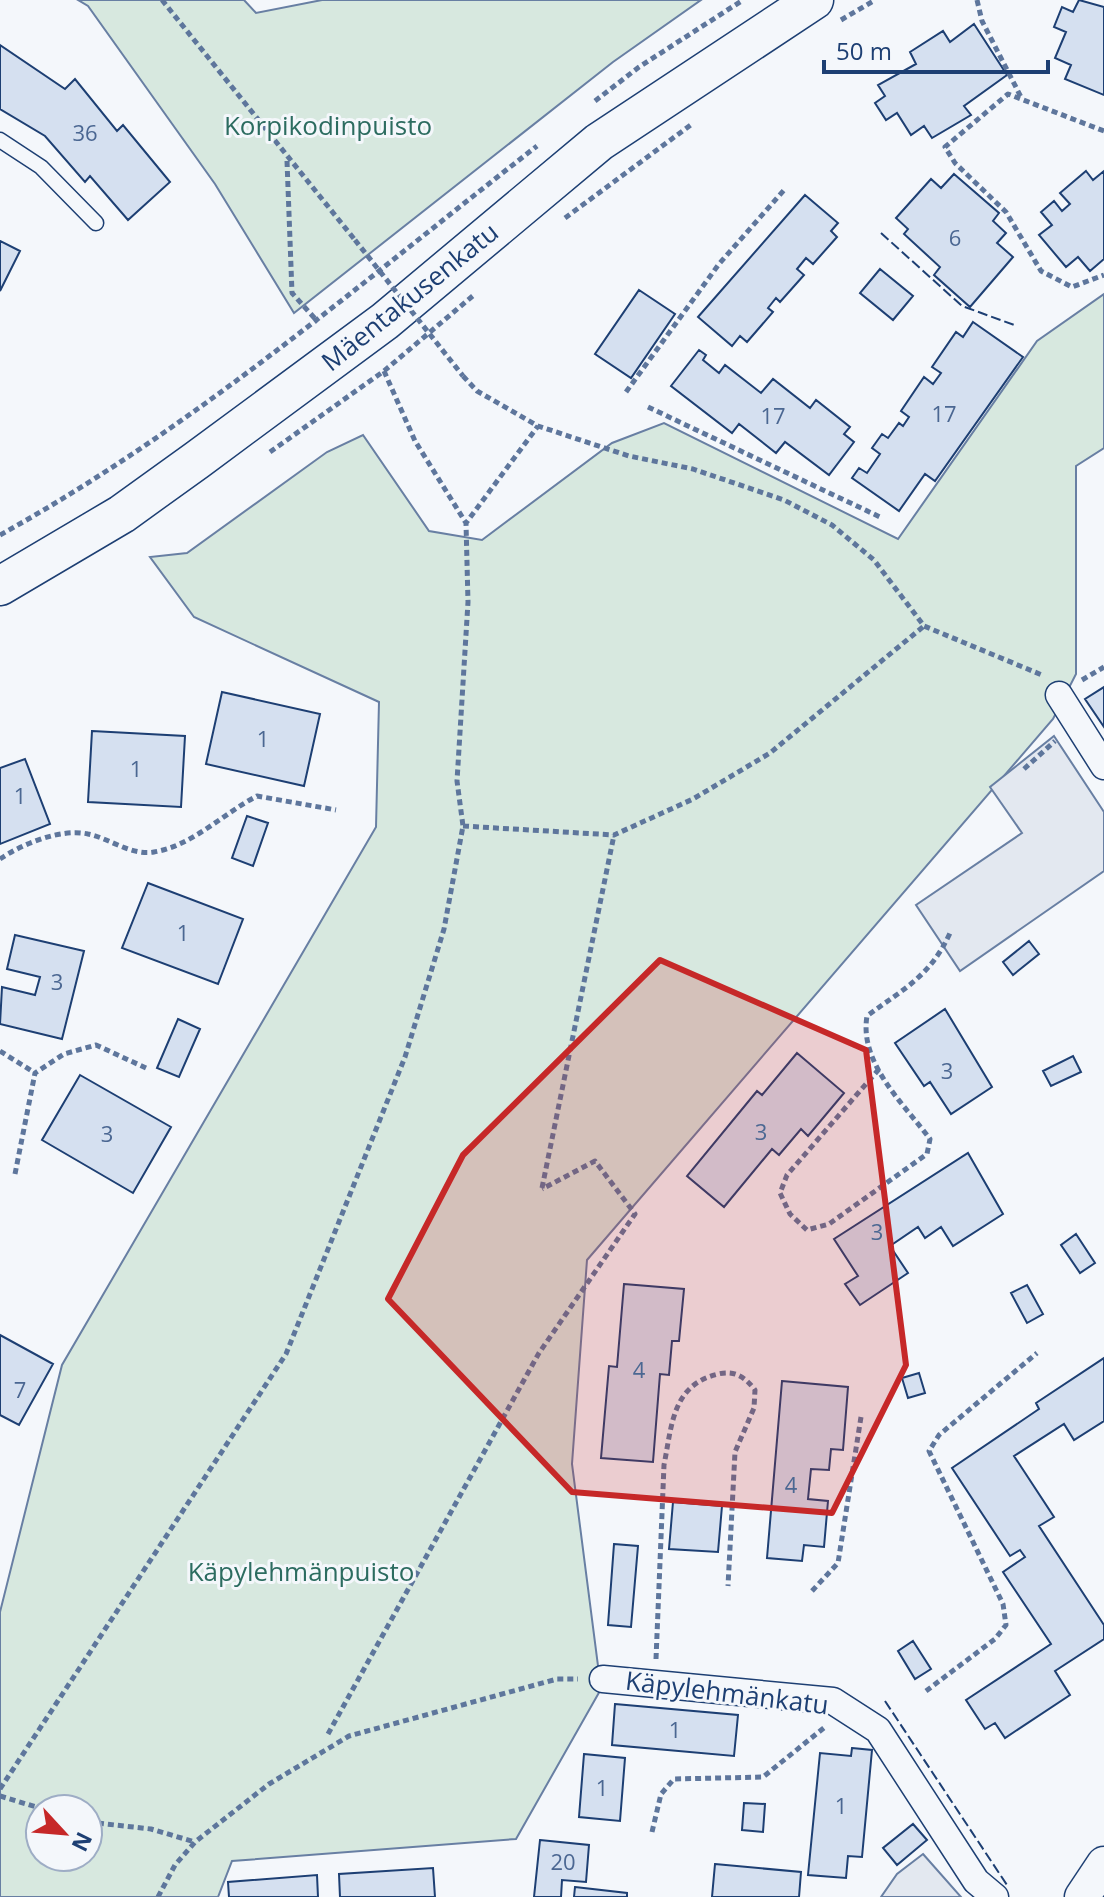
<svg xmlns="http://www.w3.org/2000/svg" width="1104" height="1897" font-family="'Open Sans',sans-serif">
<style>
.green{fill:#d7e8df;stroke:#687fa3;stroke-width:2;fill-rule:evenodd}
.parking{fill:#e3e8f0;stroke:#687fa3;stroke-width:2}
.building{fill:#d5e0f0;stroke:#1d3f73;stroke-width:2}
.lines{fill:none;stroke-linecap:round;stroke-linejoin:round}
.service-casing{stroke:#1d3f73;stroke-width:17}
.minor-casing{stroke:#1d3f73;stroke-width:29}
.tertiary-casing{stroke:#1d3f73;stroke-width:37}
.secondary-casing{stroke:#1d3f73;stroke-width:41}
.path{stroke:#5e769c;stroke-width:5;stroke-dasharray:6 4;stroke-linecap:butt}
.service{stroke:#f4f7fb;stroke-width:14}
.minor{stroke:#f4f7fb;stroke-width:26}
.tertiary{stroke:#f4f7fb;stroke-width:34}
.secondary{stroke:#f4f7fb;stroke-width:38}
.path-bridge{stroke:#5e769c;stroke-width:5;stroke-dasharray:6 4;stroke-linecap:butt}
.fence{stroke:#1d3f73;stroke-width:2;stroke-dasharray:10 4;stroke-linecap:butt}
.marked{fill:#c62828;fill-opacity:0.2;stroke:#c62828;stroke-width:6;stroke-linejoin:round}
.labels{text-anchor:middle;stroke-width:6;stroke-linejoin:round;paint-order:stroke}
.number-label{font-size:22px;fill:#4b6792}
.park-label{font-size:26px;fill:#2c6c60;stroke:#f4f7fb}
.street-label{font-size:26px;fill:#1d3f73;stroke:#f4f7fb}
</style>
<rect width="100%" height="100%" fill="#f4f7fb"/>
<path class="green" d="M78,0h166l12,13 66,-13h379l-88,62 -319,251 -79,-129 -127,-178z
M1104,294v154l-28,18v208l-23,45 -466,541 -15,204 29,225 -85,150 -284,22 -14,36h-218v-285l62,-247 314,-538 3,-125 -185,-85 -44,-60 37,-4 140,-101 36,-17 66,96 53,9 130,-97 52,-20 234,116 139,-198zM40,1809h48v48h-48z"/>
<path class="parking" d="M1054,736l50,76v59l-144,100 -44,-66 106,-72 -32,-46z
M923,1854l38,43h-80l16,-23z"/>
<path class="building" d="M1079,0l25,7v88l-39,-16 6,-14 -16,-7 11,-26 -12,-5 8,-20 11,5z
M974,24l33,51 -43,31 7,9 -39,23 -8,-12 -13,9 -14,-22 -11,7 -11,-17 10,-7 -7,-11 38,-21 -6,-12 33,-21 7,11z
M0,45l65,44 10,-10 42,52 6,-6 47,57 -42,38 -38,-44 -5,6 -40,-46 -45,-27z
M1086,171l7,9 11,-9v88l-14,12 -12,-14 -12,10 -27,-32 13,-10 -11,-13 13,-11 8,10 8,-7 -10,-11z
M954,174l45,39 -6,8 13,12 -9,10 16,14 -43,50 -36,-32 6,-8 -36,-33 4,-5 -12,-11 35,-39 10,9z
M805,195l33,28 -7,8 6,6 -24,27 -7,-6 -9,11 7,6 -24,27 -4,-4 -8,10 5,4 -26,30 -7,-6 -8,10 -34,-29z
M0,241l20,10 -20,40z
M880,269l33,27 -20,24 -33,-27z
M639,290l36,24 -44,64 -36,-24z
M973,322l50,35 -88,124 -10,-7 -26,37 -47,-33 7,-10 8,5 13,-19 -8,-6 10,-14 6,4 11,-15 4,3 6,-9 -8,-6 23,-34 9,7 8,-11 -9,-6 24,-35 7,5z
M699,350l7,5 -3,5 16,13 6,-8 36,28 12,-14 37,29 6,-8 34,27 -6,7 10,8 -25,33 -44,-33 -9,11 -37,-29 -7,9 -61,-47z
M1104,687v40l-19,-28z
M222,692l98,22 -16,72 -98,-22z
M92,731l93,5 -4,71 -93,-5z
M25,759l25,65 -50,20v-76z
M247,816l21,7 -15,43 -21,-8z
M148,883l95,36 -25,65 -96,-36z
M15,935l69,16 -22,88 -62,-15 2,-37 33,8 5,-18 -33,-8z
M1029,941l10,13 -26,21 -10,-13z
M945,1009l47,78 -41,27 -21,-32 -6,4 -29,-43z
M178,1019l22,10 -21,48 -22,-9z
M797,1053l47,40 -36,43 -7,-7 -22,26 -7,-6 -48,58 -37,-31 70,-85 5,4z
M1073,1056l8,16 -30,14 -8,-15z
M80,1075l91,52 -38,66 -91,-53z
M968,1153l35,61 -50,32 -12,-19 -16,11 -7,-11 -28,19 18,27 -48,32 -15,-21 13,-8 -24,-37z
M1076,1234l19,29 -15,10 -19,-28z
M624,1284l60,5 -5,52h-7l-3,34 -9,-1 -7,88 -52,-4 8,-92 8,1z
M1027,1285l16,29 -16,9 -16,-30z
M0,1335l53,29 -34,61 -19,-10z
M1104,1358v63l-30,19 -10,-16 -50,32 40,61 -15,9 65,99v14l-49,32 15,24 -65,43 -10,-15 -10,6 -19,-29 85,-56 -48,-72 22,-15 -5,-7 -10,6 -58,-88 87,-59 -3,-6z
M919,1373l6,20 -17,5 -6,-20z
M782,1381l66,6 -5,63 -12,-1 -2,21 -18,-1 -3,30 20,2 -4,46 -20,-2 -2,16 -35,-3z
M673,1502l49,4 -4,46 -49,-3z
M614,1544l24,2 -7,81 -23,-2z
M913,1641l18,28 -16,10 -17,-28z
M615,1704l123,11 -4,41 -122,-11z
M852,1748l20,2 -10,107 -14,-1 -2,22 -38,-3 12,-122 31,3z
M584,1754l41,4 -5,63 -41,-4z
M744,1803l21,1 -2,28 -21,-2z
M913,1824l14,16 -30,25 -14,-17z
M540,1840l49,5 -3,37 -24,-2 -1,17h-27z
M715,1864l86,8 -2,25h-87z
M433,1868l2,29h-95l-1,-23z
M317,1875l1,22h-89l-1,-15z
M575,1887l52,6v4h-53z"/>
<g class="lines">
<g class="service-casing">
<path id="service" d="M0,140l41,27 55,56"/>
</g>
<g class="minor-casing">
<path id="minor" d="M1059,695l45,71
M603,1679l230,22 45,29 98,151 19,16"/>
</g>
<g class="tertiary-casing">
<path id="tertiary" d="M1082,1897l22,-33"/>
</g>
<g class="secondary-casing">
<path id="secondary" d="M0,586l122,-72 75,-54 188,-139 214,-179 215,-142"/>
</g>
<path class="path" d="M162,0l193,240
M977,0l5,21 40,78
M841,20l34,-20
M595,101l44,-34 104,-67
M1104,131l-96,-37 -63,53 10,16 51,49 35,59 31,16 32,-12
M287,161l5,132 26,29
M565,218l127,-94
M384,371l31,70 51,82
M463,376l14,15 61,35 91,30 64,13 91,31 48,25 42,35 50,66 118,49
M626,392l93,-128 65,-74
M648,407l232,110
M270,452l114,-81 91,-77
M0,535c195,-108 362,-253 537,-389
M1082,680l22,-13
M1024,769l31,-28
M463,826l151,9 79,-36 77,-46 154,-127
M0,859c22,-15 61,-31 88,-25 21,4 43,22 66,18 38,-6 70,-39 103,-56l79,14
M0,1051l35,22
M879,1069l-92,106 -7,18 10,21 17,16 22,-6 98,-70 3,-15c-27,-36 -71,-76 -63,-123 36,-27 63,-39 83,-83
M15,1174l20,-101 29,-19 32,-9 50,23
M542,1188l72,-353
M812,1591l26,-28 23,-146
M656,1659l8,-194c8,-40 8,-80 54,-91 17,-4 27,3 37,16l-1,18 -19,44 -7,134
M926,1691l69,-52 11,-14 -3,-21 -74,-153 10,-16 98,-82
M328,1734l211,-381 96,-139 -40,-53 -53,28
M0,1789l286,-435 119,-297 39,-128 19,-103 -6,-45 11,-179 -2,-79 72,-97
M0,1796l43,13
M88,1822l63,7 44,13
M652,1832l9,-38 13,-15 89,-2 62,-50
M158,1897l17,-32 20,-23 74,-58 80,-48 208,-57h21"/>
<use href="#service" class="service"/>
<use href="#minor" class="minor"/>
<use href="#tertiary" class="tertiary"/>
<use href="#secondary" class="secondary"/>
<path class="path-bridge" d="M355,240l108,136"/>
<path class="fence" d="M881,233l81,73 55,20
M885,1701l122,184"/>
</g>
<path class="marked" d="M660,960l206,90 40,315 -74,148 -260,-21 -184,-193 75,-144z"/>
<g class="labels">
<g class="number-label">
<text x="85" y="141">36</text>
<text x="955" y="246">6</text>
<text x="944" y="422">17</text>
<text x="773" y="424">17</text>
<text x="263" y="747">1</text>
<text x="136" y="777">1</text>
<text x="20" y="804">1</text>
<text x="183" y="941">1</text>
<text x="57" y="990">3</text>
<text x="947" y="1079">3</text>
<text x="761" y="1140">3</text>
<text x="107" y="1142">3</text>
<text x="877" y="1240">3</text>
<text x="639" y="1378">4</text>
<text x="20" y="1398">7</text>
<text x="791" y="1493">4</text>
<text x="675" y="1738">1</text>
<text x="602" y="1796">1</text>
<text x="841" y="1814">1</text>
<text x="563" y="1870">20</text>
</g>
<g class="park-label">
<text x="328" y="135">Korpikodinpuisto</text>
<text x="301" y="1581">Käpylehmänpuisto</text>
</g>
<g class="street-label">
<text transform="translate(410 297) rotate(-39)" y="9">Mäentakusenkatu</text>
<text transform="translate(727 1693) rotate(7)" y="9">Käpylehmänkatu</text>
</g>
</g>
<g transform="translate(64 1833) rotate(116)"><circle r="38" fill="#f4f7fb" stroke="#9eadc5" stroke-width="2"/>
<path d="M0-6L14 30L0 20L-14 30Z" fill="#c62828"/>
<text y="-12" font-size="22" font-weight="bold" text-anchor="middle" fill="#1d3f73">N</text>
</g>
<path d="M824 60v12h224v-12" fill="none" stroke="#1d3f73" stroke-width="4"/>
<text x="836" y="60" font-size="24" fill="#1d3f73" stroke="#f4f7fb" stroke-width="6" paint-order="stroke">50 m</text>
</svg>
